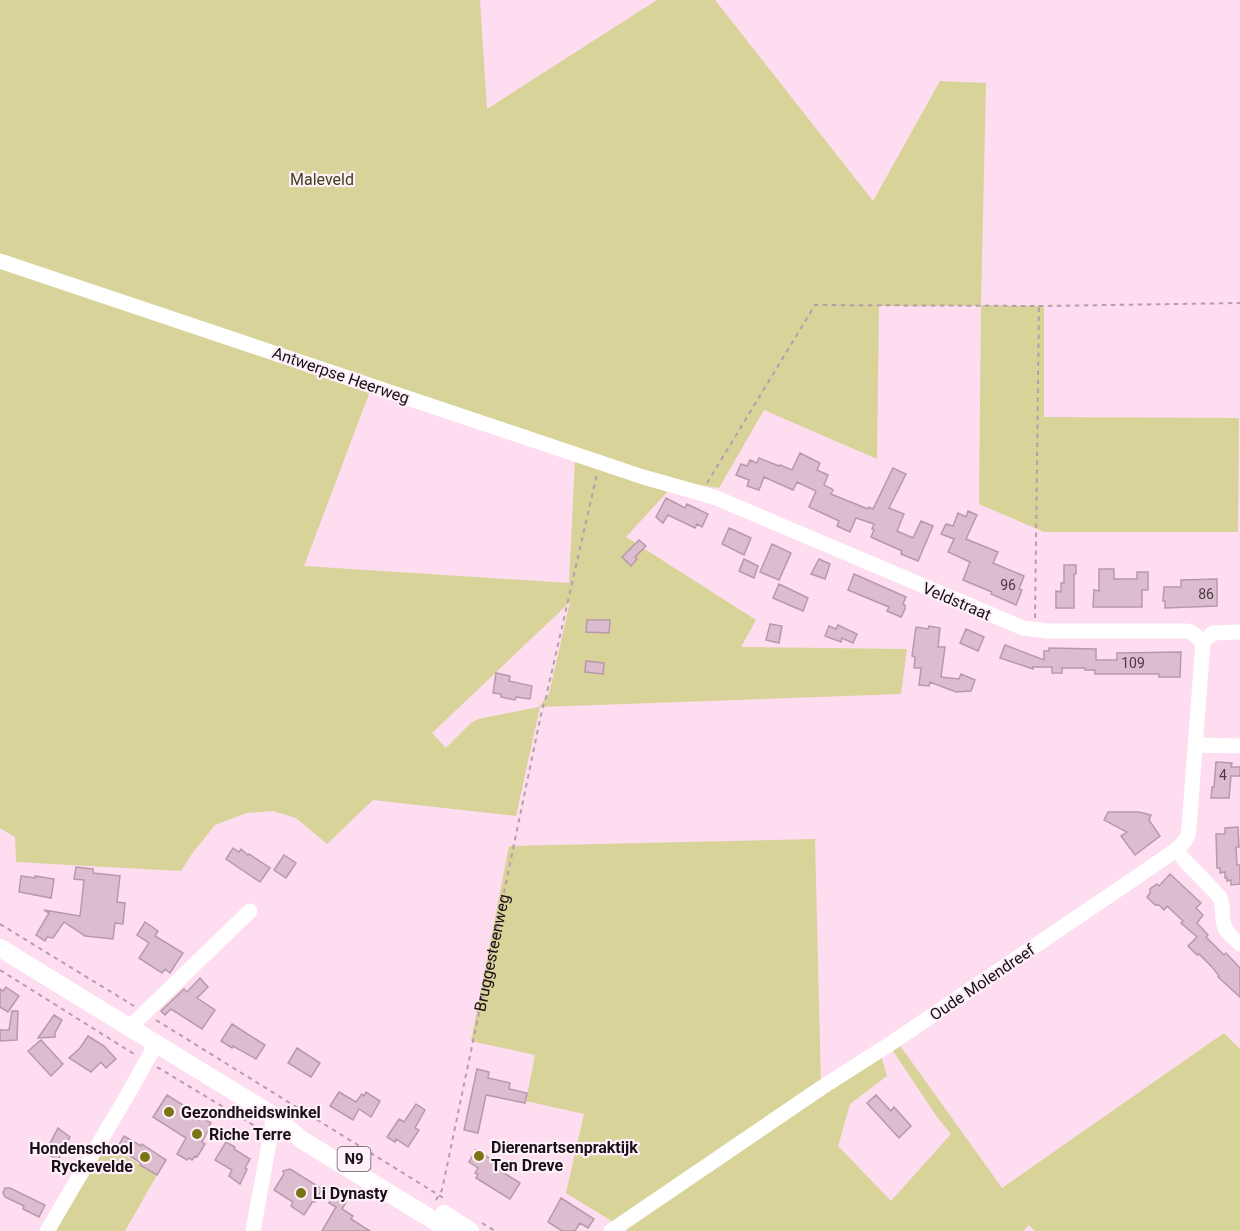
<svg xmlns="http://www.w3.org/2000/svg" width="1240" height="1231" font-family="Roboto,sans-serif">
<style>
.green{fill:#d8d398;fill-rule:evenodd}
.building{fill:#dcbdcf;stroke:#b799aa;stroke-width:1.5}
.lines{fill:none;stroke-linecap:round;stroke-linejoin:round}
.path{stroke:#b79dac;stroke-width:2;stroke-dasharray:4.5 4.5;stroke-linecap:butt}
.minor{stroke:#fff;stroke-width:15}
.major{stroke:#fff;stroke-width:18}
.poi-dot{fill:#7b7315;stroke:#fdf0f8;stroke-width:2}
.labels{text-anchor:middle;stroke-width:4.5;stroke-linejoin:round;paint-order:stroke}
.number-label{font-size:14px;fill:#4b3b45}
.shield{fill:#fdf0f8;stroke:#5f535a;stroke-width:1.5}
.shield-label{font-size:15px;font-weight:bold;fill:#1b1017}
.park-label{font-size:16px;fill:#43401c;stroke:#fdf0f8}
.street-label{font-size:16px;fill:#1b1017;stroke:#fdf0f8}
.poi-label{font-size:16px;font-weight:bold;fill:#1b1017;stroke:#fdf0f8;text-anchor:start}
</style>
<rect width="100%" height="100%" fill="#fdddef"/>
<path class="green" d="M0,0h480l7,109 170,-109h58l158,201 67,-120 46,2 -5,222 63,1v111l195,1 -1,114h-194l-65,-28 2,-198h-102l-2,153 -113,-49 -45,78 -47,-7 -3,9 -43,47 130,83 -15,27 166,2 -6,45 -361,13 -24,109 -143,-16 -46,44 -31,-26 -23,-7 -26,2 -32,12 -24,30 -10,16 -165,-9 -1,-25 -15,-9zM372,386l203,74 -6,123 -265,-17zM570,602l-21,92 -10,13 -61,12 -7,4 -25,25 -14,-15z
M815,839l6,248 60,-32 6,21 -37,28 -12,42 53,55 60,-67 -14,-17 -50,-75 7,-5 108,151 222,-155 16,16v182h-205l-6,-6 -6,6h-395l-62,-38 18,-79 -58,-13 9,-46 -64,-14 38,-195z
M106,1142l6,3 -1,2 46,28 -32,56h-69z"/>
<path class="building" d="M800,453l20,10 -3,7 11,5 -4,10 8,4 1,1 -2,4 37,15 1,-2 4,2 20,-41 13,6 -17,34 15,6 -7,17 16,7 8,-17 12,5 -15,35 -17,-7 1,-3 -31,-14 3,-7 -2,-1 2,-5 -18,-6 -6,14 -13,-6 2,-5 -30,-14 7,-16 -19,-9 -4,8 -29,-13 -5,13 -12,-4 2,-6 -13,-5 5,-11 6,2 3,-6 7,3 2,-5 20,8 1,-1 12,5z
M666,498l19,10 2,-4 21,10 -6,13 -5,-3 -2,4 -27,-13 -5,8 -7,-6z
M968,511l9,4 -11,24 32,13 -5,11 31,13 -5,13 3,1 -6,15 -25,-11 1,-2 -29,-12 7,-18 -22,-10 6,-13 -13,-5 5,-10 7,2 5,-13 8,4z
M729,528l22,10 -7,17 -22,-11z
M639,540l7,6 -11,11 2,2 -6,7 -9,-9z
M772,544l19,9 -12,27 -19,-8z
M744,559l14,7 -4,12 -15,-7z
M819,559l11,5 -5,15 -14,-5z
M1064,565h12v9h-2v34h-18v-17l5,1v-9h3z
M1099,569h15v10h23v-7h11v18h-6v17h-49l1,-17 5,1z
M854,574l52,23 -3,7 2,1v4l-4,8 -14,-6 2,-4 -41,-17z
M1217,579v27l-52,2v-7h-2l1,-14h17v-7z
M779,584l29,14 -5,13 -30,-13z
M587,620h23l-1,13 -23,-1z
M770,624l12,2 -3,17 -13,-3z
M838,625l19,9 -4,9 -11,-5 -1,4 -16,-6 4,-10 7,3z
M929,626l11,2 -2,19h7l-4,30 18,2 2,-5 14,6 -4,11 -15,1 -26,-10 -1,4 -10,-1 2,-17h-7l1,-11 -3,-1 4,-29 12,2z
M966,629l18,8 -6,14 -18,-8z
M1005,645l39,15v-9h5v-3l47,1v11h21v-7l64,-1 -1,25h-21v-3h-64v-4h-10v-2h-23v5h-10v-6h-19v2l-33,-11z
M586,661l18,2 -1,11 -18,-2z
M496,673l14,3 -1,5 23,5 -2,13 -14,-2 -1,3 -14,-3v-3l-8,-1z
M1216,762l16,1 -1,4h9v9h-9l-2,22h-18l1,-11h2z
M1108,812h31l12,3 -2,5 11,16 -25,19 -14,-19 6,-4 -23,-12z
M1238,827l1,20h-3l1,18h3v19l-9,1v-5l-4,1v-3h-2v-6l-5,1v-5h-3l-1,-34h9v-6z
M233,848l6,4 2,-3 7,6 1,-1 21,14 -10,14 -34,-23z
M284,855l12,8 -10,15 -12,-8z
M76,867l17,2v4l27,3 -3,26 8,1 -2,21 -8,-1 -2,16 -28,-3 -21,-14 -11,16 -6,-1 -2,4 -9,-6 13,-22 -5,-3 36,6 4,-36 -10,-1z
M1170,874l31,29 -5,5 7,7 -6,8 11,12 -2,2 18,18 2,-2 14,15v29l-22,-20 1,-1 -7,-9 -13,-13 -2,1 -9,-9 9,-9 -16,-14 2,-2 -16,-15 -3,4 -5,-5h-4l-8,-8 3,-4v-4l7,-5 2,2z
M21,876l14,2v-2l19,3 -3,19 -32,-6z
M145,922l13,9 -3,5 28,17 -13,20 -5,-4 -3,4 -23,-15 10,-15 -12,-8z
M200,978l8,9 -11,11 18,12 -13,19 -31,-20 -6,6 -4,-4 23,-22 3,3z
M6,987l13,9 -11,16 -8,-5v-18l3,2z
M12,1011h6l-1,29 -17,1v-11h9z
M54,1015l8,5 -7,13v4l-17,1z
M232,1024l33,21 -9,14 -23,-13 -1,2 -11,-7z
M88,1036l16,10 12,13 -10,9 -5,-6 -10,10 -22,-14 11,-10z
M41,1040l22,24 -12,12 -23,-25z
M297,1048l23,15 -9,14 -23,-14z
M477,1069l12,3 -1,6 22,5 -1,6 18,4 -2,10 -39,-8 -8,38 -14,-3z
M339,1092l17,10 6,-8 2,2 2,-4 14,9 -9,16 -12,-8 -6,11 -23,-14z
M167,1095l19,12 -2,4 15,9 2,-3 10,6 -2,3 1,1 -8,15 3,2 -8,13 -2,-1 -3,4 -3,-2 -2,2 -10,-6 9,-16 -33,-21z
M876,1095l15,16 3,-4 17,19 -12,12 -32,-35z
M416,1104l9,6 -10,18 4,2 -11,17 -12,-8 -1,3 -8,-5 12,-18 5,3z
M58,1128l12,9 -12,23 -13,-7z
M124,1136l17,10 1,-2 24,16 -9,15 -17,-10 1,-2 -24,-15z
M226,1142l9,5 -1,2 16,10 -5,9 2,1 -7,15 -11,-8 3,-6 -17,-10z
M476,1150l23,14 -3,4 24,15 -10,16 -34,-21 2,-4 -3,-1 3,-5 -9,-6z
M290,1169l32,20 -7,13 -2,-1 -9,14 -13,-9 2,-4 -19,-12 10,-16 -1,-3z
M5,1188h5l35,17 -6,12 -16,-8 1,-3 -19,-9 -2,-4z
M340,1191l9,6 -7,12 11,7 -2,3 19,12h-48l14,-24 -7,-4 5,-8 2,1z
M561,1198l33,21 -6,9 -8,-5 -5,8h-13l-14,-9z"/>
<g class="lines">
<g class="path">
<path d="M707,483l108,-178 229,1 196,-3"/>
<path d="M1035,618l4,-312"/>
<path d="M0,924l134,82"/>
<path d="M0,970l134,84"/>
<path d="M156,1020l289,179"/>
<path d="M157,1067l101,61"/>
<path id="s1" d="M436,1200l6,-10 100,-480 4,-13 51,-223"/>
<path d="M482,1223l13,8"/>
</g>
<path class="minor" d="M0,261l643,216 71,20 309,131 24,3h139l5,1 12,10
M1203,642l10,-9 27,-1
M1196,745l44,1
M1176,850l11,13 33,34c4,10 1,22 5,31 3,6 10,11 15,16
M130,1027l120,-116
M47,1231l81,-137 28,-50
M253,1231l21,-115
M611,1231l210,-143 72,-46 248,-168 35,-24 8,-8 4,-7 1,-7 14,-186"/>
<path class="major" d="M0,948l274,168 28,24 149,91
M444,1214l26,17"/>
</g>
<g class="poi-dot">
<circle cx="169" cy="1112" r="6"/>
<circle cx="197" cy="1134" r="6"/>
<circle cx="479" cy="1156" r="6"/>
<circle cx="145" cy="1157" r="6"/>
<circle cx="301" cy="1193" r="6"/>
</g>
<g class="labels">
<g class="number-label">
<text x="1008" y="590">96</text>
<text x="1206" y="599">86</text>
<text x="1133" y="668">109</text>
<text x="1223" y="780">4</text>
</g>
<rect class="shield" x="337.5" y="1147" width="33" height="24" rx="4.5"/>
<g class="shield-label">
<text x="354" y="1164">N9</text>
</g>
<g class="park-label">
<text x="322" y="185">Maleveld</text>
</g>
<g class="street-label">
<text transform="translate(341 375) rotate(19)" y="6">Antwerpse Heerweg</text>
<text transform="translate(957 601) rotate(23)" y="6">Veldstraat</text>
<text dy="6" stroke="none"><textPath href="#s1" startOffset="254">Bruggesteenweg</textPath></text>
<text transform="translate(982 982) rotate(-34)" y="6">Oude Molendreef</text>
</g>
<g class="poi-label">
<text x="181" y="1118">Gezondheidswinkel</text>
<text x="209" y="1140">Riche Terre</text>
<text x="491" y="1153">Dierenartsenpraktijk<tspan x="491" dy="18">Ten Dreve</tspan></text>
<text x="133" y="1154" text-anchor="end">Hondenschool<tspan x="133" dy="18">Ryckevelde</tspan></text>
<text x="313" y="1199">Li Dynasty</text>
</g>
</g>
</svg>
